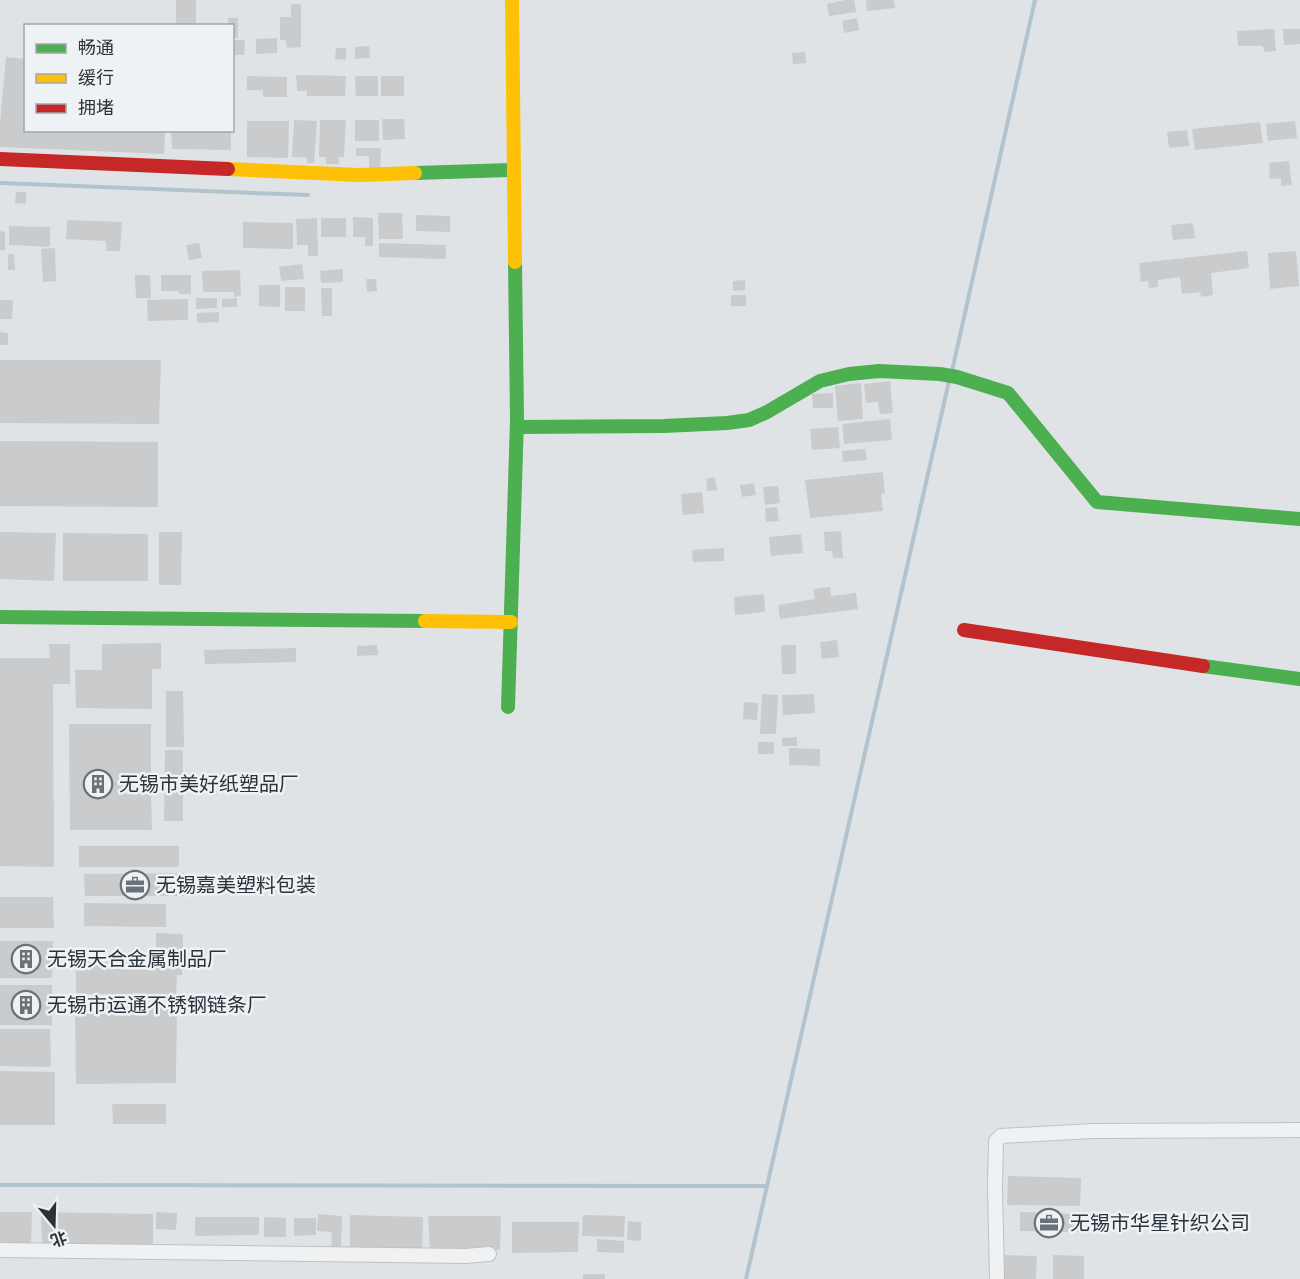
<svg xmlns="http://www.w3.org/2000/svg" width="1300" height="1279" font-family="Overpass,'Noto Sans SC',sans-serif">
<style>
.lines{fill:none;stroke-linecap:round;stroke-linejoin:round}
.stream{stroke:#b2c3cd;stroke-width:4}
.building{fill:#c9cbcd}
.street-casing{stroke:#bfc1c3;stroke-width:16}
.street{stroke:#eff1f2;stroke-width:14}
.fast{stroke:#4caf50;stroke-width:14}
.slow{stroke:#ffc107;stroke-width:14}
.jam{stroke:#c62828;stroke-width:14}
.labels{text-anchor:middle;stroke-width:5;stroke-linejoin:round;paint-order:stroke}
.poi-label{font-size:20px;fill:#2a333c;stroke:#eef2f4;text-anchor:start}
</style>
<rect width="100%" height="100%" fill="#e0e3e5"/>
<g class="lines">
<path class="stream" d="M0,183l308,12
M952,371l83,-371
M0,1185l767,1
M746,1279l203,-898"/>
</g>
<path class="building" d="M176,0h20v26h-20z
M845,0h9l2,12 -27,4 -2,-12z
M866,0h28l1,8 -28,3z
M291,4h10v43l-14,1 -1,-8h-6v-23h11z
M228,18h10v20h-6v-12h-4z
M857,18l2,12 -15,3 -2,-12z
M1274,29l2,22 -12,1 -1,-6h-25l-1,-15z
M1283,29h17v15l-16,1z
M277,38v15l-21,1v-15z
M232,40h13l-1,15h-12z
M369,46l1,12 -15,1v-12z
M336,48h10v12l-11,-1z
M805,52l1,11 -13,1 -1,-11z
M6,57l20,2v71h139l-1,24 -164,-7v-24z
M296,75l50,1 -1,20h-38v-5h-10z
M247,76l40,1v20h-24v-7h-16z
M355,76h23v20h-22z
M381,76h23v20h-23z
M382,119h22l1,20 -22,1z
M294,120l23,1 -3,42h-7v-5l-15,-1z
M320,120h26l-2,37h-5v7h-13v-7h-7z
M355,120h24v21h-24z
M247,121h42l-1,37 -41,-1z
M1295,121l2,17 -29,3 -2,-17z
M1260,122l3,21 -68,7 -3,-21z
M171,130h60v20l-59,-1z
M1187,130l2,16 -20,2 -2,-16z
M356,148h25l-1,20h-11v-12h-13z
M1289,161l3,24 -11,1v-8l-11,1 -1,-16z
M16,192h10v12l-11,-1z
M378,213h24l1,26h-24z
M416,215l34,1v16l-34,-1z
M353,217l20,1v28h-8v-9h-12z
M317,218l1,38h-10v-11h-11l-1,-26z
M321,218h25v19h-25z
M67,220l55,2 -2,29h-14v-10l-40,-2z
M243,222l50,1v26l-50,-1z
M1193,223l2,15 -22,2 -2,-15z
M9,226l41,1v20l-41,-2z
M0,231l5,1v18h-5z
M199,243l3,15 -13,2 -3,-15z
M379,243l67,2v14l-67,-2z
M55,248l1,33 -13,1 -2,-33z
M1247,251l2,17 -38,5 2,22 -12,2 -1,-5 -18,2 -2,-17 -22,3v7l-9,1 -1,-7 -7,1 -2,-19z
M1296,251l3,35 -29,3 -2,-36z
M8,254h6l1,16h-7z
M302,264l2,15 -23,2 -2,-14z
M343,269v13l-22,1 -1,-12z
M240,270l1,26 -7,1v-5h-31l-1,-21z
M135,275h15l1,23h-15z
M161,275h30v19h-12v-3h-18z
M366,279h10l1,12 -10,1z
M745,280v10l-12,1v-10z
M259,285h21v22l-21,-1z
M285,287h20v24h-20z
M321,288h11v28h-10z
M731,295h15v11h-15z
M196,298h21v10l-21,1z
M237,298v9h-15v-8z
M188,299v21l-40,1 -1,-21z
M0,300h13l-1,19h-12z
M219,312v10l-22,1v-10z
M0,332l8,1v12h-8z
M0,360h161l-2,64 -159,-1z
M890,381l3,32 -13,1 -2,-12 -12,1 -2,-19z
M861,383l2,36 -25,2 -3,-35z
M833,393v15h-20l-1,-14z
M890,419l2,21 -48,4 -2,-20z
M838,427l2,21 -28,2 -2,-21z
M0,441l158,1v65l-158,-1z
M865,449l2,11 -24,2 -1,-11z
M883,472l2,21 -4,1 2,17 -73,7 -5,-38z
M715,477l2,13 -10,1 -1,-12z
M754,483l2,12 -14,2 -2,-12z
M778,486l2,17 -15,2 -2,-18z
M702,492l2,21 -21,2 -2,-21z
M777,507l2,14 -13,1 -1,-14z
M841,531l2,27h-10l-1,-7h-7l-1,-19z
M0,532l56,1 -2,48 -54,-2z
M159,532h23l-1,53h-22z
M63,533l85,1v47h-85z
M801,534l2,19 -32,3 -2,-19z
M724,548v13l-31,1 -1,-12z
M830,587l1,9 25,-3 2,16 -78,10 -2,-14 37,-6 -2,-10z
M764,594l1,18 -30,3 -1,-18z
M837,640l2,17 -17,2 -2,-17z
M161,643v26h-9v40l-76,-1 -1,-38h27v-26z
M49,644h21v40h-17l1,183 -54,-1v-208h50z
M377,645l1,10 -21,1v-10z
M781,645h15v29h-14z
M296,648v14l-91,2 -1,-14z
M166,691h17l1,56h-18z
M762,694l16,1 -2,39h-16z
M814,694l1,19 -32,2 -1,-20z
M744,702l14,1 -1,17 -14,-1z
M69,724h82v49l-26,1 1,20 25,-1 1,37h-82z
M797,737v9h-15v-8z
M758,742h16v12h-16z
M789,748l31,1v17l-31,-1z
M165,750h18v71h-19z
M79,846h100v21h-100z
M185,873l1,23h-101l-1,-22z
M0,897h53l1,31h-54z
M84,903l82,1v23l-82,-1z
M156,933l27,1 -1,41h-5l-1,20 -100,-1v-32h80z
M0,941h53l-1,37h-52z
M0,985h52v40h-52z
M177,1005l-1,78 -100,1 -1,-78z
M0,1029h50l1,38 -51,-1z
M0,1071l55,1v53h-55z
M112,1104h54v20h-53z
M1008,1176l73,2 -1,28 -73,-1z
M0,1212h32l-1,35h-31z
M41,1212l112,2v35h-111z
M156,1212l21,1 -1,17 -20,-1z
M1020,1212l59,2v18l-59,-1z
M318,1214l24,2 -1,33h-10l1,-17 -15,-1z
M350,1215l73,2 -1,33 -72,-1z
M583,1215l42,1 -1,21 -42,-1z
M428,1216h73l-1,34 -70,1z
M195,1217h64v18l-64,1z
M264,1217l22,1v19h-22z
M294,1218h22v17l-22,1z
M628,1221l13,1v19l-14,-1z
M512,1222h67l-1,30 -66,1z
M597,1239l27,2v12l-27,-1z
M1003,1255l34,1 -1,23h-33z
M1053,1255l31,1v23h-31z
M583,1274h22v5h-22z"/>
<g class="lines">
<g class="street-casing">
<path id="street" d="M0,1250l465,6 24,-2
M997,1279l-2,-93 1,-45 5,-5 91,-5 208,-1"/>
</g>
<use href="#street" class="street"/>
<path class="fast" d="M415,173l98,-3
M517,427l147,-1 63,-3 22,-3 18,-8 53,-31 29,-7 30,-3 61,3 17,3 51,16 89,109 203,17
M0,617l425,4
M1203,666l97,13
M508,707l9,-287 -2,-158"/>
<path class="slow" d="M512,0l3,262
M228,169l131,6 56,-2
M425,621l86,1"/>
<path class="jam" d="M0,159l228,10
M964,630l239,36"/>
</g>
<defs>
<g id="building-ring" transform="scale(1.5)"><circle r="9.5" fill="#eef2f4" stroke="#6a7177" stroke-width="1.5"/><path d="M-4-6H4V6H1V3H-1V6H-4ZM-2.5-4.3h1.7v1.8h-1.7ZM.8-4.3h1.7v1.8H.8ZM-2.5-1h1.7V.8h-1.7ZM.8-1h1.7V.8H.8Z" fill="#6a7177"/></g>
<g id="office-ring" transform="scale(1.5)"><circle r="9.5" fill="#eef2f4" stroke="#6a7177" stroke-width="1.5"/><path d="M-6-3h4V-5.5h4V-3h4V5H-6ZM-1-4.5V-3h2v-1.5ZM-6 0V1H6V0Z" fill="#6a7177"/></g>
</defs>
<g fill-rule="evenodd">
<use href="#building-ring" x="98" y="784"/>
<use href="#office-ring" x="135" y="885"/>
<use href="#building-ring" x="26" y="959"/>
<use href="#building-ring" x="26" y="1005"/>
<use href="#office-ring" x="1049" y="1223"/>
</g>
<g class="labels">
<g class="poi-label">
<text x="119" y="791">无锡市美好纸塑品厂</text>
<text x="156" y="892">无锡嘉美塑料包装</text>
<text x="47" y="966">无锡天合金属制品厂</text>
<text x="47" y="1012">无锡市运通不锈钢链条厂</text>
<text x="1070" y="1230">无锡市华星针织公司</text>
</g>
</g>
<rect x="24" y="24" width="210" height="108" fill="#eef2f4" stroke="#a0a6aa" stroke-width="1.5"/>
<rect x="36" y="44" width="30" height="9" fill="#4caf50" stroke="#a0a6aa" stroke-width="1.5"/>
<text x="78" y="54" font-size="18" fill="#2a333c">畅通</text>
<rect x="36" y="74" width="30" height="9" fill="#ffc107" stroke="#a0a6aa" stroke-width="1.5"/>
<text x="78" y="84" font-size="18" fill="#2a333c">缓行</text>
<rect x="36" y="104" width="30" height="9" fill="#c62828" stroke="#a0a6aa" stroke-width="1.5"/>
<text x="78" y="114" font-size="18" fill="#2a333c">拥堵</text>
<g transform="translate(54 1225) rotate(161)" stroke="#eef2f4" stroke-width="4.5" paint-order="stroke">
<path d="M0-4.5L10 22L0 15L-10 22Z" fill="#2a333c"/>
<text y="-9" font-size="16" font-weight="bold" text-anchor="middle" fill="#2a333c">北</text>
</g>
</svg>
